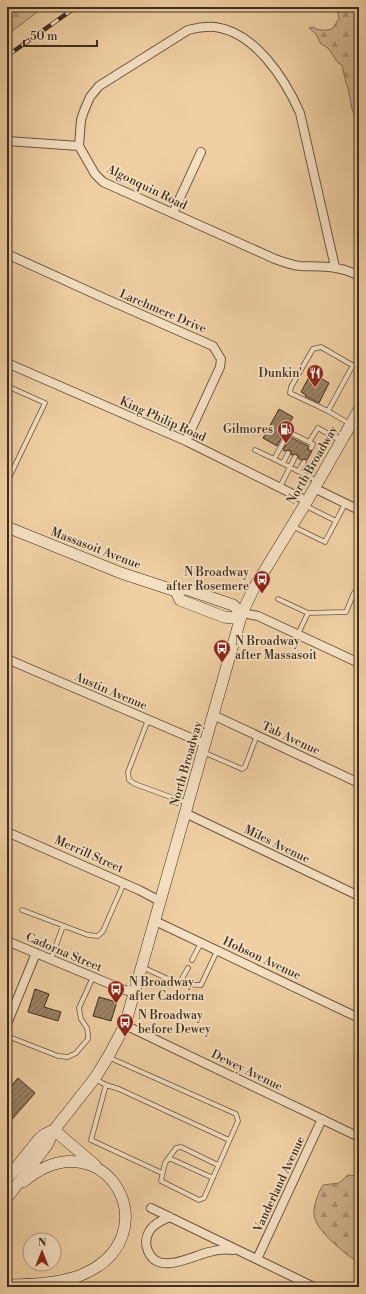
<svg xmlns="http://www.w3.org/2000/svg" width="366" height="1294" font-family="'Libre Bodoni',serif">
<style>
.forest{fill:url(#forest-firs);stroke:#887057}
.building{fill:url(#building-hatch);stroke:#3e2d21}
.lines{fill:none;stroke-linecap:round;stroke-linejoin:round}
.service-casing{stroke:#6a5642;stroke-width:5.5}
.minor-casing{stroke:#6a5642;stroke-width:10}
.secondary-casing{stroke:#3e2d21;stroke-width:12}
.service{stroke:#f5e0c3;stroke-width:4}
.minor{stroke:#f5e0c3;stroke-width:8}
.secondary{stroke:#f5e0c3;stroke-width:11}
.rail-casing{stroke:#3e2d21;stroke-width:4.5}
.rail{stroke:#f5e0c3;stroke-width:3;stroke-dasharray:9;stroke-linecap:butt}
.labels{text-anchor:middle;stroke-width:3.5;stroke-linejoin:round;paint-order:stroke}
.street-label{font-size:12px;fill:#3e2d21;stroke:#f5e0c3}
.poi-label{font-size:12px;fill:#3e2d21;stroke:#f5e0c3;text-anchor:end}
</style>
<defs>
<pattern id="forest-firs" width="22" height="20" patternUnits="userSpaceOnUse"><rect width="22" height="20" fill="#d2b48d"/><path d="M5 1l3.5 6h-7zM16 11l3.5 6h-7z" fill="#ac9373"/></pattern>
<pattern id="building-hatch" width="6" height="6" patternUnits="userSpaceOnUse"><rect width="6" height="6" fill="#9b8265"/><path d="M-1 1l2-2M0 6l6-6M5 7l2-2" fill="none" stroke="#806b53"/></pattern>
</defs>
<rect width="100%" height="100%" fill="#f0d0a3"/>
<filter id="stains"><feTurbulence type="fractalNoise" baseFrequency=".005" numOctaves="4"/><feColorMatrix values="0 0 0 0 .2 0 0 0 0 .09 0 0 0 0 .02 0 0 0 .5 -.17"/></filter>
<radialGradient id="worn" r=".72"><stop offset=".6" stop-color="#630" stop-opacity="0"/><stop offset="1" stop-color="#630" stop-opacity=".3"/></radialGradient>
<path class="forest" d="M7,7h37l-37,28z
M337,7h22v133l-4,-3 2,-14 -5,-14 -4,-21 -2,-5 -4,-18 -4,-2 -10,-15 -7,-4 -5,-10 -7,-6 4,-1c7,4 11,4 19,2l7,-10z
M348,1175l9,1 2,27v60c-12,-8 -45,-33 -45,-49 -1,-8 5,-23 9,-29l16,-2z"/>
<path class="building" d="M310,375l6,3 1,-2 12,7 -10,20 -14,-7 1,-1 -5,-3z
M279,409l14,8 -16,29 -14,-8z
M290,437l18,9v4l4,1 -5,9 -2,-1 -4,1 -3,-2v-3l-2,-1 -5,1v-4l-2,-1 -4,1 -2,-1z
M35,989l14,5 -5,13 17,5 -3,9 -30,-9z
M99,997l18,5 -6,19 -18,-5z
M18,1078l17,15 -28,32v-34z"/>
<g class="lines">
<g class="service-casing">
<path id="service" d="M7,386l38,17 -38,79
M328,411l25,-46
M350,424l-22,-13 -38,-18 1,-6 22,-38 8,-2 38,22
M309,442l4,2 -2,4
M255,450l19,9
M295,457l-5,10 -16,-8 15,-27 20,10 9,-14 23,13
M283,463l5,-10
M298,471l6,-9
M280,487l10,-20 27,14
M306,506l30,15
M292,526l33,16 20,-38
M278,599l30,14
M298,634l10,-21 38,-1 8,-19
M148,720l-20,52 1,8 6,4 52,19
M203,752l39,17 3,-2 12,-32
M22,910l66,25 10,1 5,-5 21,-48
M51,959l12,-33
M192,960l9,-17
M142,967l37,17 22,1 16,-34
M179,984l9,-16
M7,1036l51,20 10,1 8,-4 12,-14v-5l-1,-6 -6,-9 -2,-11 14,-31
M108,1057l128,57 2,7 -34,77 -5,2 -38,-19 4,-18 11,-15 5,-1 37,18
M95,1079l11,6 -15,55 71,33
M106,1085l13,4 110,51
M169,1158l44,20"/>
</g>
<g class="minor-casing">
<path id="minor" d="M7,141l72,5
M173,213l28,-61
M7,254l90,41 116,51 8,13 -1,8 -34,74
M335,267l-35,-154c-15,-34 -45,-81 -85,-86 -9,-1 -19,1 -27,3l-89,56 -9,11 -6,14 -3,9 -2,26 16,28 8,8 172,77c8,3 16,6 25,7 21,1 40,-1 59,10
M7,363l179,78 121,60
M314,488l45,22
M242,613l16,3 101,47
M7,659l198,85
M213,715l146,68
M185,813l174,83
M7,832l132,58 21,11
M155,921l204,97
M7,941l115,48 12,4
M7,1024l29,-71
M125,1025l234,112
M151,1208l163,79
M170,1217c-8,3 -15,6 -20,13 -4,6 -5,14 -2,21 10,25 44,5 61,1 8,-2 16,-3 24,-2
M257,1259l65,-140"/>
</g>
<g class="secondary-casing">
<path id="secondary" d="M7,527l114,46 55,18 9,-2 4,1 44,15 9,8 -10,5 -8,-1 -44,-17 -4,-9
M54,1130l41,35
M7,1179l32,-40 6,-5 9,-4
M7,1198l40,-53 7,-15 41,-52 13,-21 17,-32 117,-412 12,-25 53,-87 52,-91
M7,1285c24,0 50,-1 72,-9 96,-38 26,-163 -56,-94"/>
</g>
<use href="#service" class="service"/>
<use href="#minor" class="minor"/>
<use href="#secondary" class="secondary"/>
<g class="rail-casing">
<path id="rail" d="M7,56l69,-49"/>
</g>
<use href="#rail" class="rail"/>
</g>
<defs>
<g id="restaurant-pin" transform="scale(0.9)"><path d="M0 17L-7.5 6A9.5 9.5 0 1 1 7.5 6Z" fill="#8f2418" stroke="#f5e0c3"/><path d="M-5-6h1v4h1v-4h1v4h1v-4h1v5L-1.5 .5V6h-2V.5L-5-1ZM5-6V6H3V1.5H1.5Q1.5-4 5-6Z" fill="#fff"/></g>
<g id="fuel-pin" transform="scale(0.9)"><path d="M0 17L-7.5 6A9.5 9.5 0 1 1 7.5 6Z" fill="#8f2418" stroke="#f5e0c3"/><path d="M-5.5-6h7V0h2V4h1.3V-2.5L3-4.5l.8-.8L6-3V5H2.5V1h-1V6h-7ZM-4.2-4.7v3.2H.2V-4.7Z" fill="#fff"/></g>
<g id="bus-pin" transform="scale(0.9)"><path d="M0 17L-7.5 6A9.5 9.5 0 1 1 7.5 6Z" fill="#8f2418" stroke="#f5e0c3"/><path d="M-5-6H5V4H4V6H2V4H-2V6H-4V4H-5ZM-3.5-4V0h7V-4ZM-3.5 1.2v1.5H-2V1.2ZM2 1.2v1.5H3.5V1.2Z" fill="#fff"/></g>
</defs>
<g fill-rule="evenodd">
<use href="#restaurant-pin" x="315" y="373"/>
<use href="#fuel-pin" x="286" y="429"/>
<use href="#bus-pin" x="262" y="579"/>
<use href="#bus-pin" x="222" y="648"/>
<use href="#bus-pin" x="116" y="989"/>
<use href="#bus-pin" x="125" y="1022"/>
</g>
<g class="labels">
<g class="street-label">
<text transform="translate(147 187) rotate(26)" y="4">Algonquin Road</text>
<text transform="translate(163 311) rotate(23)" y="4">Larchmere Drive</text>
<text transform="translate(163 419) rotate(24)" y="4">King Philip Road</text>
<text transform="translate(312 465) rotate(-60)" y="4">North Broadway</text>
<text transform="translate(96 548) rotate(21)" y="4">Massasoit Avenue</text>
<text transform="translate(111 691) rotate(23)" y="4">Austin Avenue</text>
<text transform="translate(291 738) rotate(25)" y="4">Tab Avenue</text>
<text transform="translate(186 764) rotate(-74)" y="4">North Broadway</text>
<text transform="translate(277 844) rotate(26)" y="4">Miles Avenue</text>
<text transform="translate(89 854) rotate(24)" y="4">Merrill Street</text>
<text transform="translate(64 952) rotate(23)" y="4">Cadorna Street</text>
<text transform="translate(262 958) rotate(25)" y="4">Hobson Avenue</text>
<text transform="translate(247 1070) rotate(26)" y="4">Dewey Avenue</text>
<text transform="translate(279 1184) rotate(-65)" y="4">Vanderland Avenue</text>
</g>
<g class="poi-label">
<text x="302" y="377">Dunkin'</text>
<text x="273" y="433">Gilmores</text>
<text x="249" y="576">N Broadway<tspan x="249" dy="14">after Rosemere</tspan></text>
<text x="235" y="645" text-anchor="start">N Broadway<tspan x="235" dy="14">after Massasoit</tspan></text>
<text x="129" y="986" text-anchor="start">N Broadway<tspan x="129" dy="14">after Cadorna</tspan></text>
<text x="138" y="1019" text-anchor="start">N Broadway<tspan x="138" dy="14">before Dewey</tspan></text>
</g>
</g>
<rect width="366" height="1294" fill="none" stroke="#f0d0a3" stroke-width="24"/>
<rect x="8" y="8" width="350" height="1278" fill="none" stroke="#3e2d21" stroke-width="2"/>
<rect x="12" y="12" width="342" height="1270" fill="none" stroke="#3e2d21"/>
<g transform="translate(42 1252)"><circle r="19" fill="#f5e0c3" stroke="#ac9882"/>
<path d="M0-3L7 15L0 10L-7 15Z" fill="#8f2418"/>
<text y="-6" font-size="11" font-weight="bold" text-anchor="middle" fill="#3e2d21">N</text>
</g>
<path d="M24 40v6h73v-6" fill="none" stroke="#3e2d21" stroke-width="2"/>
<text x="30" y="40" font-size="12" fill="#3e2d21" stroke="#f5e0c3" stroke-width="3" paint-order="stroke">50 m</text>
<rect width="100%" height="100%" filter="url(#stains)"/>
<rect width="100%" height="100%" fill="url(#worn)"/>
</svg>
